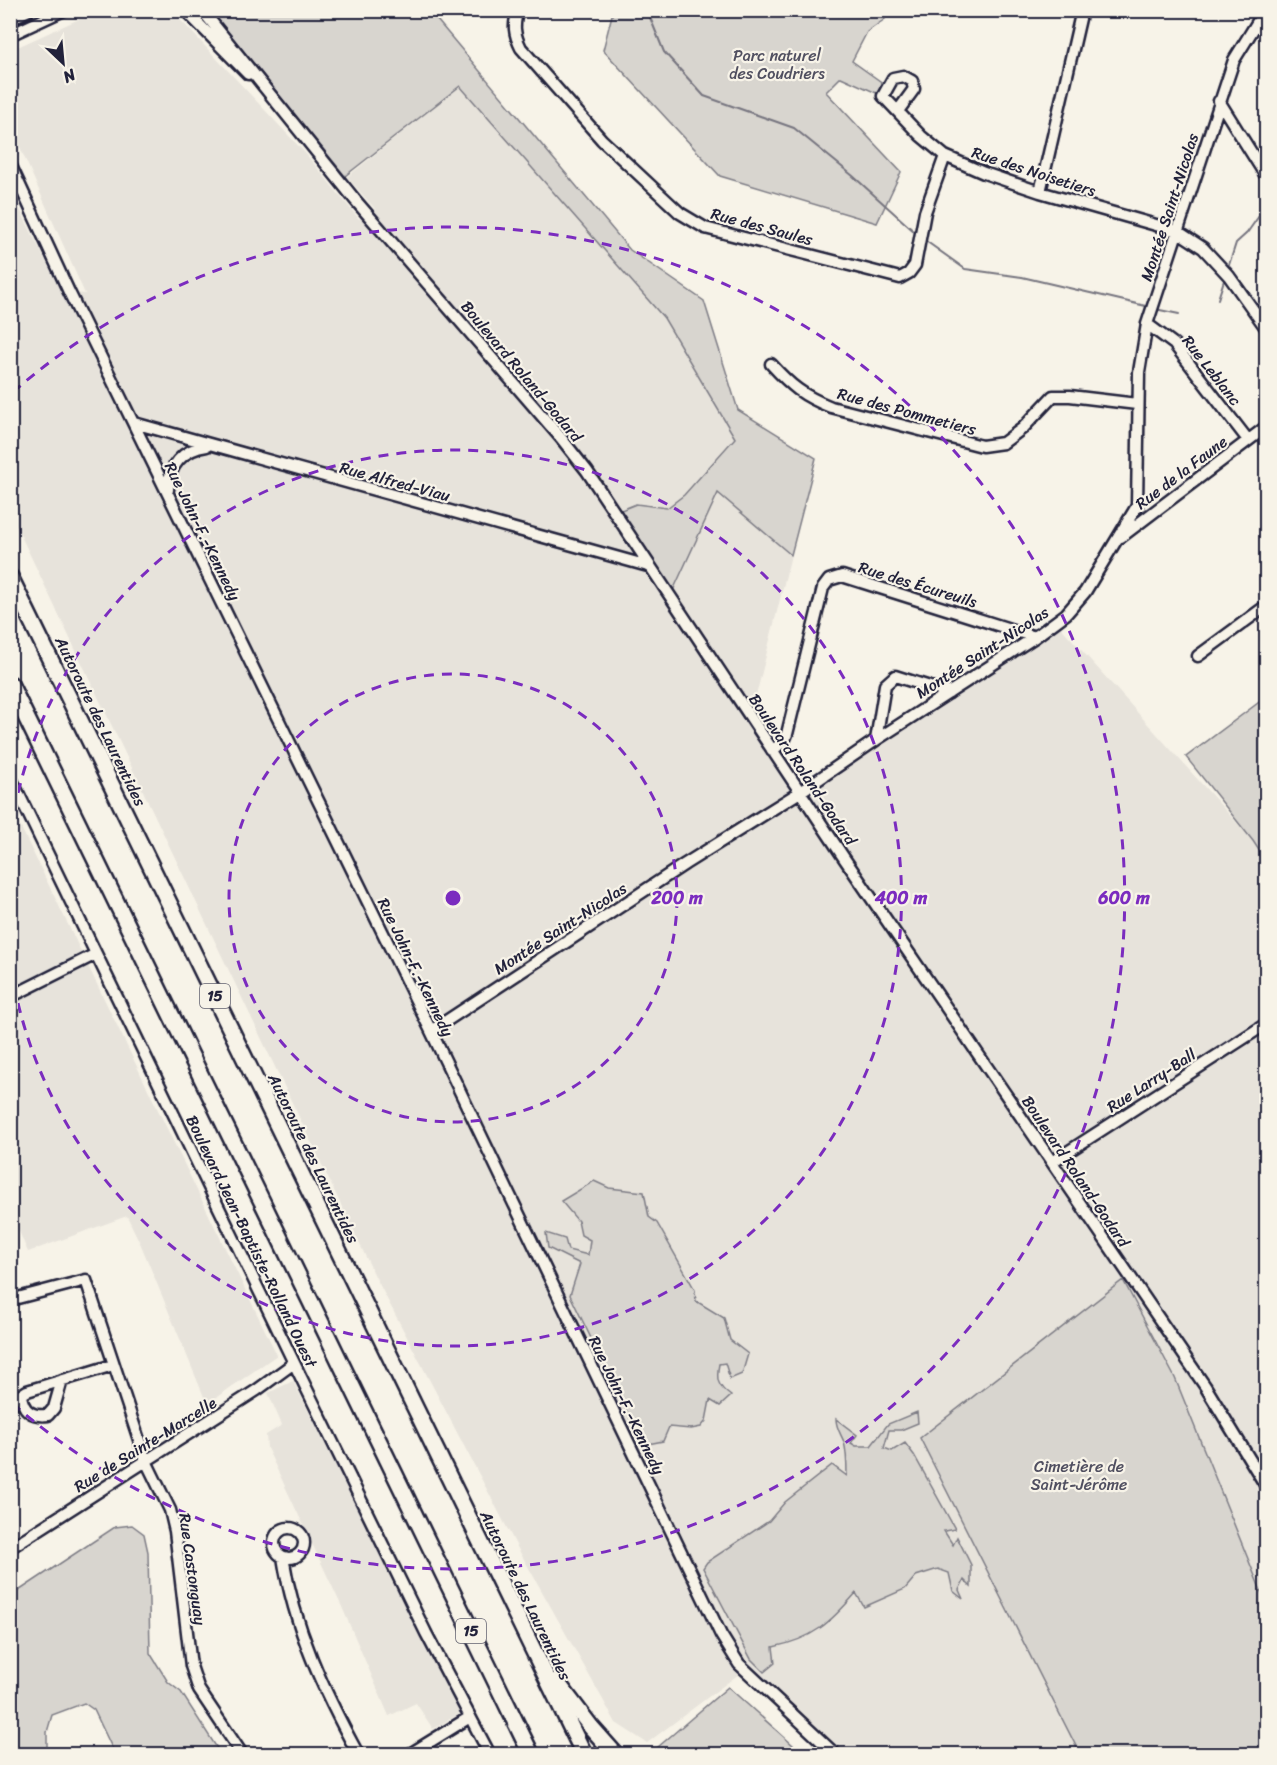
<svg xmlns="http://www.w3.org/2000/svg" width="1277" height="1765" font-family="Sriracha,sans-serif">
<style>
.built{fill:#e7e3db}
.green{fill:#d8d5cf;stroke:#7d7c85;stroke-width:1.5}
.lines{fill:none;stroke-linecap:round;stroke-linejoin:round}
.stream{stroke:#76747f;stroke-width:2}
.minor-casing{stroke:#22223b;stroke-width:15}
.highway-casing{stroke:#22223b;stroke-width:20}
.minor{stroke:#f7f3e8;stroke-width:10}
.highway{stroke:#f7f3e8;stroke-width:15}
.ring{fill:none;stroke:#7b2cbf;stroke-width:3;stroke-dasharray:10 8}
.labels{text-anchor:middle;stroke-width:4.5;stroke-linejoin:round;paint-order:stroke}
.shield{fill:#f7f3e8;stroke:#62616f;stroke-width:1.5}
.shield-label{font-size:15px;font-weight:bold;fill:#22223b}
.park-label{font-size:16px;fill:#504f60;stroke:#f7f3e8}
.street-label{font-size:16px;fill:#22223b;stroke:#f7f3e8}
.centre{fill:#7b2cbf;stroke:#f7f3e8;stroke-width:3}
.ring-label{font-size:18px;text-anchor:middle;font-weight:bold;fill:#7b2cbf;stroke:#f7f3e8;stroke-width:4.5;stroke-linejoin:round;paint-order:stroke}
</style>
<rect width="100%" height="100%" fill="#f7f3e8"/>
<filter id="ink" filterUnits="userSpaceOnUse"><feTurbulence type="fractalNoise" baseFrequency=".0167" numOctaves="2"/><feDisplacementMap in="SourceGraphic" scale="12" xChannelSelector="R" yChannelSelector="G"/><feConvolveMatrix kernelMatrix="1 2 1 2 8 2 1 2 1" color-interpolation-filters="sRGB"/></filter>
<g filter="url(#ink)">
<path class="built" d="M92,11h80l134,143 53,65 16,-10 -28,-32 113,-91 204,232 71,120 -32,36 88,81 -39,157 48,80 257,-169 196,218 13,20v893h-441l-86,-80 -92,69 -31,-20 -100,-178 -141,-269 -364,-761v-324l50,101 24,2 -74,-167v-77l68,-31z
M10,805l267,550 -70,49 -66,-159 -14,-29 -99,36 -17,-39z
M293,1381l169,331 -29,17 -17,-26 -27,13 -47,-109 -75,-159 -1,-13 16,-10 -14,-32z"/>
<path class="green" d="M211,11h225l-1,6 2,3 193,230 74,51 34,109 78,48 -25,97 -73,-62 -47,102 -55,-83 20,-8 31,4 17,-13 51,-57 -71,-120 -204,-232 -115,90z
M613,11h263l9,8 -18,13 -15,29 35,25 -4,10 -42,-19 -15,15 75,80 -24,51 -157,-47 -117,-126z
M1266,697v164l-13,-20 -67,-84z
M594,1181l15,7 35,4 5,25 8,6 38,67 1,11 28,17 6,22 18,14 -6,20 -12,5 -5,-16 -6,1c-3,15 -2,22 12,32l-11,10 -10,-6 -4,21 -5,6 -10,2 -22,-2 -6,14 -20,4 -73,-150 10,-31 -32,-16 -2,-15 19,6 3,11 20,5 2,-15 -9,-5 -3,-14 -17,-20z
M1123,1280l52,98 86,213 5,9v154h-186l-160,-316z
M917,1412l1,11 -17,7h-12l-5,18 8,3 13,-8 9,12 41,74 -11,2 9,14 4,-8 14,28v22l-7,-7 -5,10 4,9 -10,-8 -4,-18 -11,-4 -22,7 -11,13 -41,18 -8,-14c-26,30 -43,46 -83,54l2,16 -11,9 -13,-13 -48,-91 4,-6 62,-41 16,-19 47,-37 15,11c0,-11 0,-23 -3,-34 -3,-8 -8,-14 -8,-23l21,16 -6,8 5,3h15l17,-22z
M132,1525l12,9 4,18 2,101 18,29 13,10 36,56 -9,6h-93l-21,-44 -10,-7 -32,12 -5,17v22h-36v-158l104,-69z
M728,1687l75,67h-150l-2,-1z"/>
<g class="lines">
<path class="stream" d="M647,10l17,42 40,44 90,32 59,48 63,57
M923,239l42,30 57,8 128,30
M1228,268l8,-25 11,-10 19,-27
M1218,299l7,-22
M1155,309l24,5"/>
<g class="minor-casing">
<path id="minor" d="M185,10l63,64
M202,10l154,191 205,237 26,33 257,387 361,528 61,100
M518,10c-5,15 -4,24 3,38l81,92 78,73 25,15 195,50 9,-5 6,-8 10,-53 20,-56
M10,19l19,-9
M10,35l54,-25
M1219,101l47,75
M898,111l16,-22 -2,-8 -9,-5 -10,2 -10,18 38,40 24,20 39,17 56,19 137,39 26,17 26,28 37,52
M10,164l59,128 362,739 290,604 18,29 96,90
M1040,192l42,-182
M1147,324l27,20 74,96
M771,364c20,22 32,32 60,43l151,39 21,-3 20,-15 30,-32h17l67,8
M134,423l514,143
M168,490c0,-24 15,-41 39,-44
M1121,537l145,-110
M1198,656l68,-50
M876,740l9,-55 10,-9 54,17
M772,751l12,-10 3,-7 36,-146 6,-8 13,-4 193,61
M10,776l284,587 132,270 61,116v5
M10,997l86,-43
M431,1031l254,-167 115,-72 76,-52 159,-103 31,-23 19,-22 52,-86 2,-134 8,-48 87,-264 31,-50
M1052,1162l214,-138
M10,1300l76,-20 60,181 24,49 5,21 16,135 8,24 43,64
M62,1380l-8,28 -6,7c-16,2 -25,-4 -27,-20l6,-4 86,-26
M274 1543a15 15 0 1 1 30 0a15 15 0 1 1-30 0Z
M10,1548l247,-158 37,-27
M283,1557c11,71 41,135 75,197
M410,1754l60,-37"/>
</g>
<g class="highway-casing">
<path id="highway" d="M10,577l574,1177
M10,684l521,1070
M556,1681l35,46 24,27"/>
</g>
<use href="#minor" class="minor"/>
<use href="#highway" class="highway"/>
</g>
</g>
<g class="ring">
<circle cx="453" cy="898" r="224"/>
<path d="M11 828A448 448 0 1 1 11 968"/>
<path d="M13 392A671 671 0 1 1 13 1404"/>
</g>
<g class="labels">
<g class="shield">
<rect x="200" y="984" width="30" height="24" rx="4.5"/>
<rect x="456" y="1619" width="30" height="24" rx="4.5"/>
</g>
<g class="shield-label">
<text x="215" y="1001">15</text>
<text x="471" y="1636">15</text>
</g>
<g class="park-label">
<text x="777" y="61">Parc naturel<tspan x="777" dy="18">des Coudriers</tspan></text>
<text x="1079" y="1472">Cimetière de<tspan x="1079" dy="18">Saint-Jérôme</tspan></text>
</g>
<g class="street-label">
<text transform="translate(1034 171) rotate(18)" y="6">Rue des Noisetiers</text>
<text transform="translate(1169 207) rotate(-72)" y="6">Montée Saint-Nicolas</text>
<text transform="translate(762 226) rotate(15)" y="6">Rue des Saules</text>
<text transform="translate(1212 370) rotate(52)" y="6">Rue Leblanc</text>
<text transform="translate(522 371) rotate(50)" y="6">Boulevard Roland-Godard</text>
<text transform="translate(907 411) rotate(15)" y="6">Rue des Pommetiers</text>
<text transform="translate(1181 472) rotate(-37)" y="6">Rue de la Faune</text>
<text transform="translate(395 481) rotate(15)" y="6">Rue Alfred-Viau</text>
<text transform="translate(203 531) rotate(64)" y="6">Rue John-F.-Kennedy</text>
<text transform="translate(918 584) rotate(17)" y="6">Rue des Écureuils</text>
<text transform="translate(982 652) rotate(-33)" y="6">Montée Saint-Nicolas</text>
<text transform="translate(101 721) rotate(64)" y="6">Autoroute des Laurentides</text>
<text transform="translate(803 769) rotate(56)" y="6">Boulevard Roland-Godard</text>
<text transform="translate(560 928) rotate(-33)" y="6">Montée Saint-Nicolas</text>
<text transform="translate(416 967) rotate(64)" y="6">Rue John-F.-Kennedy</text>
<text transform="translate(1151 1080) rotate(-33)" y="6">Rue Larry-Ball</text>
<text transform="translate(314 1158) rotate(64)" y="6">Autoroute des Laurentides</text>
<text transform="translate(1076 1171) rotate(56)" y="6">Boulevard Roland-Godard</text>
<text transform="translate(252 1241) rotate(64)" y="6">Boulevard Jean-Baptiste-Rolland Ouest</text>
<text transform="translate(627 1405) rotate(64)" y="6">Rue John-F.-Kennedy</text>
<text transform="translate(145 1444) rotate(-32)" y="6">Rue de Sainte-Marcelle</text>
<text transform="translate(193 1569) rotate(82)" y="6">Rue Castonguay</text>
<text transform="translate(526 1595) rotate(64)" y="6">Autoroute des Laurentides</text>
</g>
</g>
<circle cx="453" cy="898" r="9" class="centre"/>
<g class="ring-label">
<text x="677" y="904">200 m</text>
<text x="901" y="904">400 m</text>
<text x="1124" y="904">600 m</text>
</g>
<rect width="1277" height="1765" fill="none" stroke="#f7f3e8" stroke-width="36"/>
<rect x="18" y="18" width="1241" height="1729" fill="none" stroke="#22223b" stroke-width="2" filter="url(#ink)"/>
<g transform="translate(63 63) rotate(154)" stroke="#f7f3e8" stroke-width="4.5" paint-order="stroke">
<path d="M0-4.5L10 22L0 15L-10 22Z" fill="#22223b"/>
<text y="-9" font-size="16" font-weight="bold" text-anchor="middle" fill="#22223b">N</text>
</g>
</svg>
